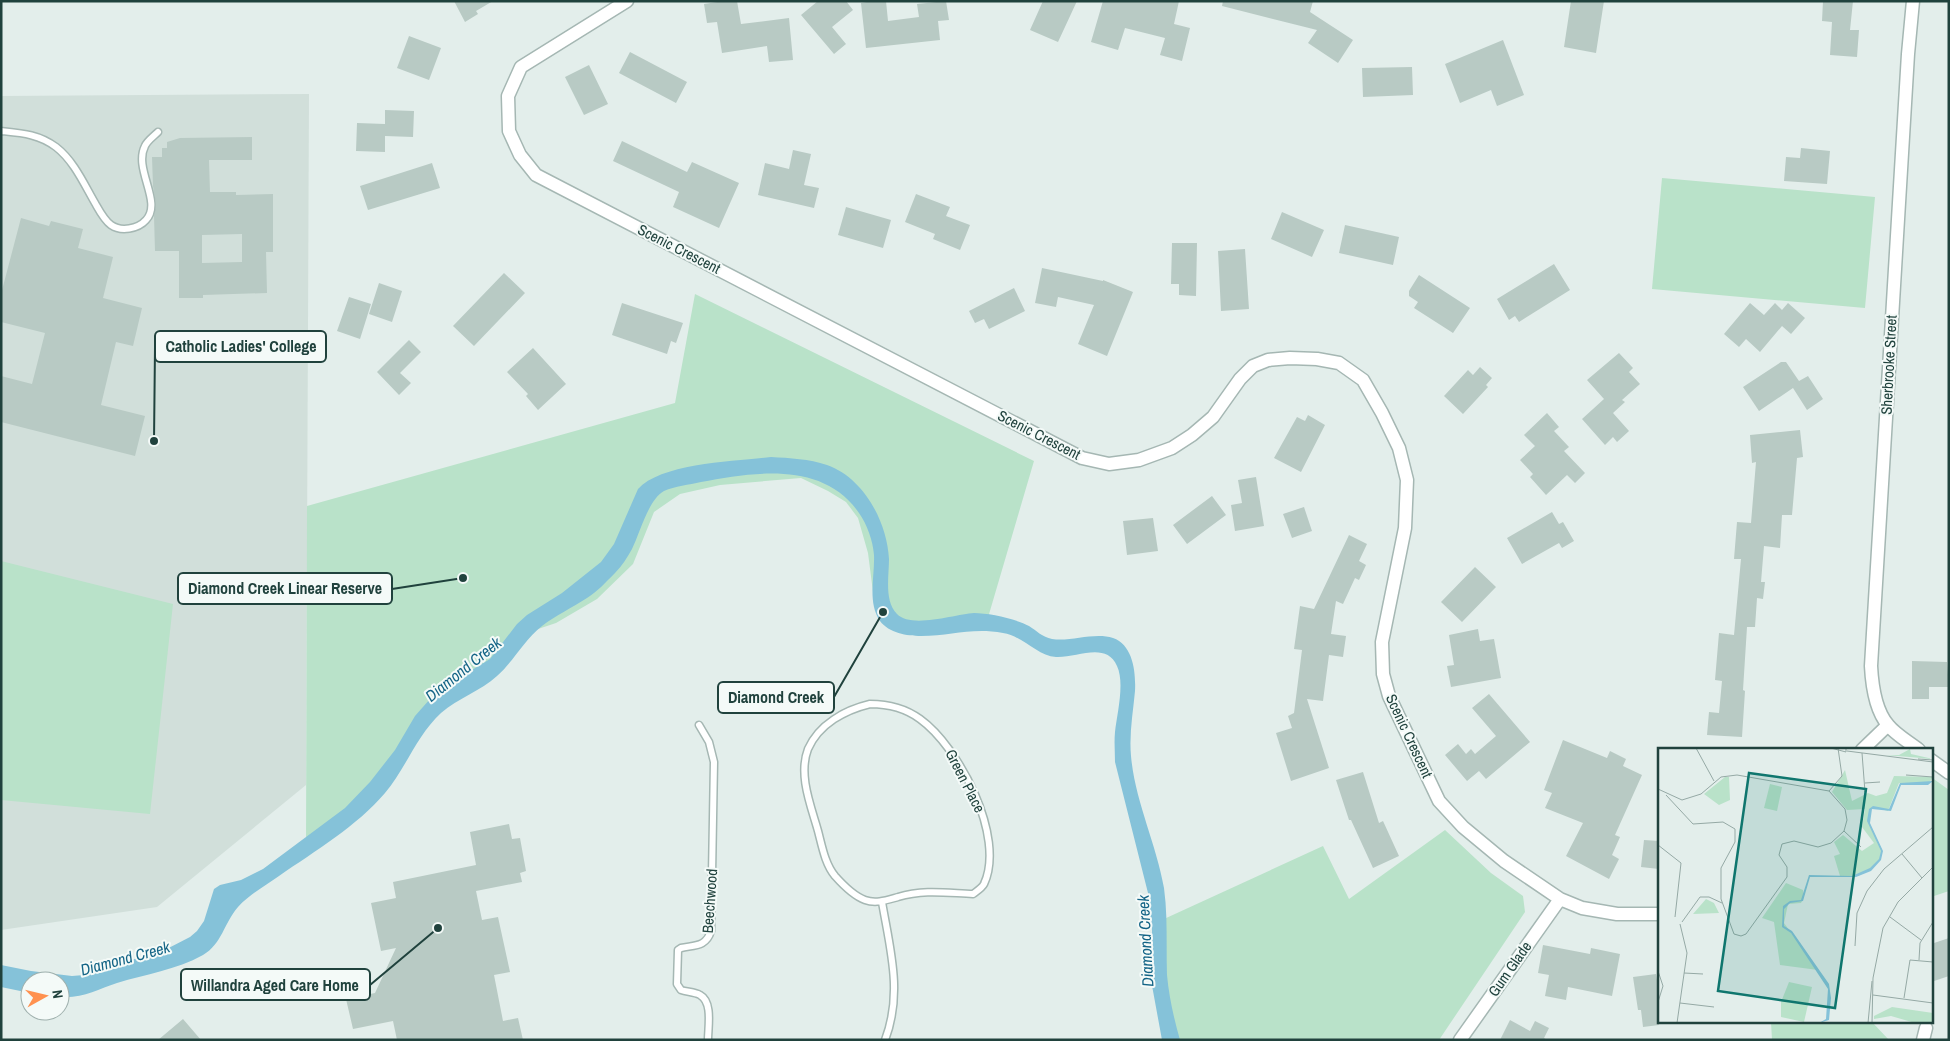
<svg xmlns="http://www.w3.org/2000/svg" width="1950" height="1041" font-family="'Archivo Narrow',sans-serif">
<style>
.built{fill:#d1dfda}
.green{fill:#b9e2c9}
.water{fill:#85c2d9}
.building{fill:#b8cac4;fill-rule:evenodd}
.lines{fill:none;stroke-linecap:round;stroke-linejoin:round}
.service-casing{stroke:#a5b7b3;stroke-width:9}
.minor-casing{stroke:#a5b7b3;stroke-width:15}
.service{stroke:#fff;stroke-width:6}
.minor{stroke:#fff;stroke-width:12}
.labels{text-anchor:middle;stroke-width:4;stroke-linejoin:round;paint-order:stroke}
.street-label{font-size:15px;fill:#20423d;stroke:#f4faf8}
.water-label{font-size:16px;font-style:italic;fill:#136486;stroke:#f4faf8}
.inset-road{fill:none;stroke:#95a9a5;stroke-width:1}
.view{fill:#0f766e;fill-opacity:0.15;stroke:#0f766e;stroke-width:2.5}
.inset-edge{fill:none;stroke:#20423d;stroke-width:2.5}
.leader{fill:none;stroke:#20423d;stroke-width:2}
.callout-dot{fill:#20423d;stroke:#f4faf8;stroke-width:2}
.callout{fill:#f4faf8;stroke:#20423d;stroke-width:2}
.callout-label{font-size:16px;text-anchor:middle;font-weight:bold;fill:#20423d}
</style>
<rect width="100%" height="100%" fill="#e3eeeb"/>
<path class="built" d="M309,94l-3,691 -149,122 -156,23v-834z"/>
<path class="green" d="M1662,178l213,19 -10,111 -213,-19z
M695,294l339,167 -47,160 -59,10 -50,-19 -5,-20 -5,-39 -10,-35 -12,-16 -18,-11 -27,-13 -81,7 -40,9 -26,18 -21,52 -36,35 -41,24 -30,10 -79,65 -42,61 -99,89 1,-342 368,-103z
M1,561l172,43 -23,210 -149,-14z
M1931,777l18,13v101l-18,6z
M1445,830l46,43 32,23 2,16 -86,128h-270l-5,-121 159,-73 26,53z
M1771,1022h101l17,18h-117z"/>
<path class="water" d="M771,457c19,1 38,2 56,8 37,13 60,57 62,94 0,17 -5,42 8,55 14,15 59,0 77,-1 15,0 42,6 55,13 8,5 13,11 23,13 19,3 42,-7 61,-1 20,7 23,34 22,53 -2,22 -6,43 -4,65 4,45 25,87 33,132 4,29 2,58 3,87 2,22 7,44 13,65h-18l-11,-60 1,-50 -4,-37 -33,-131c0,-10 -1,-19 0,-30 2,-18 10,-49 2,-66 -11,-25 -40,-8 -61,-9 -19,-1 -33,-21 -53,-24 -31,-6 -52,3 -82,3 -14,0 -32,-3 -41,-15 -13,-19 -5,-45 -6,-66 -1,-14 -7,-31 -15,-42 -36,-52 -104,-41 -158,-31 -12,3 -26,4 -37,9 -16,9 -24,42 -32,58 -5,9 -10,17 -17,24 -9,9 -18,19 -28,25 -15,10 -31,17 -45,28 -18,14 -28,35 -45,50 -16,15 -39,22 -56,37 -24,22 -35,55 -56,80 -28,33 -70,58 -106,83 -14,10 -29,18 -41,31 -14,16 -16,37 -35,48 -27,15 -57,19 -86,28 -19,6 -35,16 -57,14v-16h-30v12l-29,-6v-22l30,6 41,5 12,-1 28,-11 45,-10 33,-17 7,-6 7,-10 10,-32 6,-4 21,-5 22,-11 82,-61 25,-26 25,-32 20,-34 15,-17 24,-18 36,-22 27,-35 10,-9 35,-22 39,-31 13,-18 24,-55c23,-26 99,-28 133,-32z"/>
<path class="building" d="M454,1h39l-17,10 2,3 -13,8z
M724,1h13l4,23 48,-6 4,42 -24,2 -2,-16 -45,7 -5,-31 -10,1 -3,-19z
M818,1h28l7,9 -21,17 14,17 -12,10 -33,-39z
M873,1h13l2,20 31,-4 -2,-13 29,-3 3,19 -11,1 2,19 -74,8 -5,-45z
M1043,1h34l-19,41 -28,-12z
M1103,1h76l-5,23 16,4 -8,33 -22,-6 5,-17 -40,-10 -7,22 -27,-8z
M1223,1h90l-3,11 43,28 -15,23 -30,-20 9,-13 -95,-24z
M1571,1h33l-8,52 -32,-6z
M1823,1h30l-3,29h9l-2,27 -27,-2 2,-33 -10,-1z
M409,36l32,12 -12,32 -32,-12z
M1503,40l21,55 -27,11 -6,-16 -31,13 -15,-39z
M630,52l57,30 -11,21 -57,-30z
M589,65l19,39 -24,11 -19,-38z
M1412,67l1,28 -50,2 -1,-29z
M385,110l29,1 -1,26 -28,-1v16l-29,-1 1,-28 28,1z
M252,137v23h-43l1,32h26v3l37,-1v58h-7l1,41 -64,2v3h-24v-47h-24l-1,-35 2,-12 -3,-18 -1,-29h10v-9h5v-6l13,-4zM242,234v28l-40,1v-28z
M622,141l65,31 5,-10 47,21 -20,45 -46,-21 6,-15 -66,-31z
M1801,148l29,3 -3,33 -43,-3 2,-24 14,1z
M793,150l18,4 -7,31 15,3 -5,20 -56,-13 7,-32 24,6z
M432,163l8,25 -72,22 -8,-24z
M916,194l34,13 -4,9 24,9 -10,25 -27,-11 2,-5 -30,-12z
M846,207l45,13 -8,28 -45,-13z
M1282,212l42,18 -12,27 -41,-18z
M21,218l28,8 2,-5 32,8 -5,19 35,9 -10,41 39,10 -9,38 -17,-4 -15,63 44,11 -10,40 -134,-34v-46l31,8 13,-51 -44,-11v-28z
M1345,225l54,12 -6,28 -54,-12z
M1172,243h25l-1,53 -17,-1v-11h-8z
M1245,249l4,60 -28,2 -3,-60z
M1554,264l16,26 -51,32 -4,-6 -6,4 -12,-21z
M1042,268l61,13v-1l30,12 -26,64 -29,-12 16,-39 -36,-8 -2,10 -21,-4z
M504,273l21,20 -51,53 -21,-20z
M1419,275l51,33 -17,25 -39,-25 4,-6 -9,-6v-5z
M379,283l23,8 -10,31 -23,-8z
M1014,288l11,23 -36,18 -5,-10 -9,4 -6,-12z
M349,297l22,7 -11,35 -23,-8z
M622,303l61,20 -7,20 -5,-2 -4,13 -55,-19z
M1750,303l14,12 11,-12 7,7 6,-7 17,15 -14,16 -9,-8 -22,26 -14,-13 -7,8 -15,-13z
M409,340l12,12 -21,21 11,10 -12,12 -22,-23z
M533,348l33,36 -28,26 -12,-14 2,-2 -21,-22z
M1619,353l14,15 -4,4 11,12 -18,16 3,2 -12,11 16,18 -12,11 -4,-5 -8,8 -23,-26 22,-20 -17,-19z
M1781,362h5l13,19 9,-5 15,23 -16,11 -14,-22 -34,23 -16,-24z
M1480,367l12,11 -6,7 2,2 -25,27 -19,-18 24,-26 5,5z
M1547,413l12,14 -5,4 15,16 -5,4 21,22 -10,10 -8,-8 -21,20 -16,-18 3,-3 -13,-14 15,-14 -11,-11z
M1308,415l17,10 -24,47 -27,-14 23,-41 8,4z
M1800,430l3,27 -6,1 -5,57h-10l-2,33 -16,-2 -3,36h4l-2,17 -6,-1 -2,29h-8l-4,63 2,1 -3,46 -35,-2 2,-23 10,1 3,-32 -7,-1 4,-47 15,2 7,-76h-7l3,-37 14,1 5,-61 -4,1 -2,-28z
M1256,477l8,49 -29,5 -4,-26 11,-2 -4,-23z
M1212,496l14,19 -39,29 -14,-19z
M1304,507l8,24 -20,7 -9,-24z
M1552,512l7,12 4,-2 11,19 -12,7 -3,-5 -37,21 -15,-26z
M1153,518l5,33 -31,4 -4,-34z
M1349,535l18,9 -8,17 7,4 -7,15 -4,-2 -12,26 -7,-3 -5,33 15,2 -3,21 -14,-2 -6,46 -16,-2 22,69 -38,13 -15,-48 16,-5 -4,-12 6,-3 8,-63 -8,-1 6,-43 14,3z
M1475,567l21,20 -34,35 -21,-20z
M1478,629l2,12 14,-2 7,39 -50,9 -4,-21 7,-1 -5,-30z
M1912,661l35,1 2,25h-20v12h-17z
M1489,694l41,48 -44,37 -7,-8 -12,10 -22,-26 13,-11 8,10 5,-5 4,5 21,-18 -24,-28z
M1563,740l44,18 3,-7 16,8 -3,7 19,9 -27,60 5,2 -8,18 7,4 -10,20 -43,-23 17,-33 -38,-15 7,-15 -8,-3z
M1363,772l16,51 4,-2 16,35 -26,12 -22,-48h-2l-13,-40z
M509,824l3,15 8,-1 6,33 -6,2 2,9 -46,9 6,29 16,-3 12,55 -16,3 9,46 15,-3 5,22h-126l-4,-19 -40,8 -7,-30 29,-6 21,-45 -15,3 -10,-48 25,-5 -3,-16 83,-17 -6,-33z
M1644,840l15,1v28l-18,-2z
M1949,938v38l-18,6v-38z
M1543,945l47,9 1,-6 29,6 -8,42 -44,-9 -2,13 -21,-4 4,-21 -11,-2z
M1656,974l3,18v33l-16,2 -2,-17h-3l-5,-33z
M183,1019l18,21h-43z
M1510,1020l20,11 5,-10 14,7 -5,10 3,2h-47z"/>
<g class="lines">
<g class="service-casing">
<path id="service" d="M1,131c20,2 38,3 55,16 18,14 28,37 39,56 4,7 9,17 16,22 10,7 27,4 35,-5 17,-18 -13,-51 -1,-74 2,-5 9,-10 13,-14
M870,704c19,0 35,4 50,15 39,28 86,118 64,165 -2,4 -7,7 -11,10 -26,-1 -49,-5 -75,3 -11,3 -22,7 -33,3 -11,-4 -22,-15 -30,-24 -10,-12 -13,-30 -17,-45 -7,-25 -20,-56 -10,-82 11,-25 37,-39 62,-45z
M699,725l10,17 5,20 -3,169c-5,16 -16,14 -30,17l-3,2 -1,34 4,6c6,2 14,2 19,5 13,7 8,32 8,45
M882,902c8,47 21,91 3,138"/>
</g>
<g class="minor-casing">
<path id="minor" d="M627,1l-106,66 -13,29 1,35 11,24 16,20 546,283 27,6 30,-4 33,-12 20,-13 21,-18 27,-38 13,-13 15,-6 22,-2 27,1 22,4 24,17 19,33 17,35 8,32 -2,48 -23,114 1,32 6,22 50,105 24,26 41,34 56,38 22,9 35,6h42
M1913,1l-5,53 -37,612c1,19 4,44 17,59 8,10 21,17 31,25
M1862,750l26,-25
M1931,760l18,13
M1460,1040l100,-141
M1923,1040l3,-12"/>
</g>
<use href="#service" class="service"/>
<use href="#minor" class="minor"/>
</g>
<g class="labels">
<g class="street-label">
<text transform="translate(679 249) rotate(27)" y="5">Scenic Crescent</text>
<text transform="translate(1889 365) rotate(-87)" y="5">Sherbrooke Street</text>
<text transform="translate(1039 435) rotate(27)" y="5">Scenic Crescent</text>
<text transform="translate(1409 736) rotate(65)" y="5">Scenic Crescent</text>
<text transform="translate(965 781) rotate(63)" y="5">Green Place</text>
<text transform="translate(710 901) rotate(-86)" y="5">Beechwood</text>
<text transform="translate(1510 969) rotate(-55)" y="5">Gum Glade</text>
</g>
<g class="water-label">
<text transform="translate(463 669) rotate(-39)" y="6">Diamond Creek</text>
<text transform="translate(1145 941) rotate(-93)" y="6">Diamond Creek</text>
<text transform="translate(125 958) rotate(-15)" y="6">Diamond Creek</text>
</g>
</g>
<g transform="translate(1658 748)">
<rect width="275" height="275" fill="#e3eeeb"/>
<path d="M252,1l1,5 22,5 -47,-4h13zM187,22l7,31 16,-8 8,3 11,-3 7,-17 39,1 -4,6h-30l-11,28 -14,-4 -4,3 -2,10 14,30 -2,9 -9,10 -13,7h-18l-6,-20 6,-2 -6,-12 9,-7 19,16 12,-8 -12,-16 3,-18 -18,1 -15,-18zM67,29h4l1,23 -11,5 -15,-11zM112,36l12,3 -5,24 -13,-3zM128,135l17,7 1,7 -3,6 -13,1 -4,19 34,47 -38,-5 -6,-43 -12,-4zM48,151l8,4 5,10 -26,1zM131,234l23,5 -8,35 -23,-5v-15zM234,259l41,6v10h-18l-24,-7 -17,3v-3z" fill="#b9e2c9"/>
<path d="M275,33l-5,4h-27l-10,26 -19,-2 -2,14 13,28 -2,9 -10,11 -15,6h-46l-7,24 -13,2 -6,6v17l8,5 37,53 2,14 -2,22 -10,3 7,-4 2,-30 -37,-56 -9,-6 1,-21 7,-5 11,-1 8,-25 43,1 18,-8 9,-9 2,-8 -14,-30 2,-12 4,-3 16,3 11,-26z" fill="#85c2d9"/>
<path class="inset-road" d="M38,0l18,33M173,0l15,4v-4M189,3l86,11M204,5l3,39M260,11l15,1M248,27l27,2M207,35l15,-1M0,41l24,11 19,-6 20,-17 16,-2 92,16M171,43l13,-15 -4,-28M8,47l27,29 30,-2 12,7v13l-14,26v31l13,35 7,2 5,-2 41,-57v-10l-8,-12 3,-11 12,-3 24,6 13,-4 13,-12 3,-11 -2,-11 -16,-18M186,83l17,16M0,97l23,18 -6,54M244,106l20,24M232,169l31,23M24,174l18,-25h9l13,6M197,198l2,-33 10,-22 17,-22 49,-42M261,212l1,-17 13,-21M0,223l5,15 -5,16M26,225l19,1M215,247l60,8M246,250l6,-38 23,2M22,255l34,4M19,275l10,-70 -7,-29M210,275l4,-42M214,275l1,-45 10,-50 15,-26 35,-35"/>
<path class="view" d="M91,25l117,16 -31,219 -117,-17z"/>
<rect width="275" height="275" class="inset-edge"/>
</g>
<path class="leader" d="M154 441L155 347M463 578L392 589M883 612L834 697M438 928L370 985"/>
<g class="callout-dot">
<circle cx="154" cy="441" r="5"/>
<circle cx="463" cy="578" r="5"/>
<circle cx="883" cy="612" r="5"/>
<circle cx="438" cy="928" r="5"/>
</g>
<g class="callout">
<rect x="155" y="331" width="171" height="31" rx="5"/>
<rect x="178" y="573" width="214" height="31" rx="5"/>
<rect x="718" y="682" width="116" height="31" rx="5"/>
<rect x="181" y="969" width="189" height="31" rx="5"/>
</g>
<g class="callout-label">
<text x="241" y="352">Catholic Ladies' College</text>
<text x="285" y="594">Diamond Creek Linear Reserve</text>
<text x="776" y="703">Diamond Creek</text>
<text x="275" y="991">Willandra Aged Care Home</text>
</g>
<rect width="1950" height="1041" fill="none" stroke="#20423d" stroke-width="5"/>
<g transform="translate(45 996) rotate(82)"><circle r="24" fill="#f4faf8" stroke="#9fb0ad"/>
<path d="M0-4L9 19L0 12L-9 19Z" fill="#ff9150"/>
<text y="-8" font-size="14" font-weight="bold" text-anchor="middle" fill="#20423d">N</text>
</g>
</svg>
